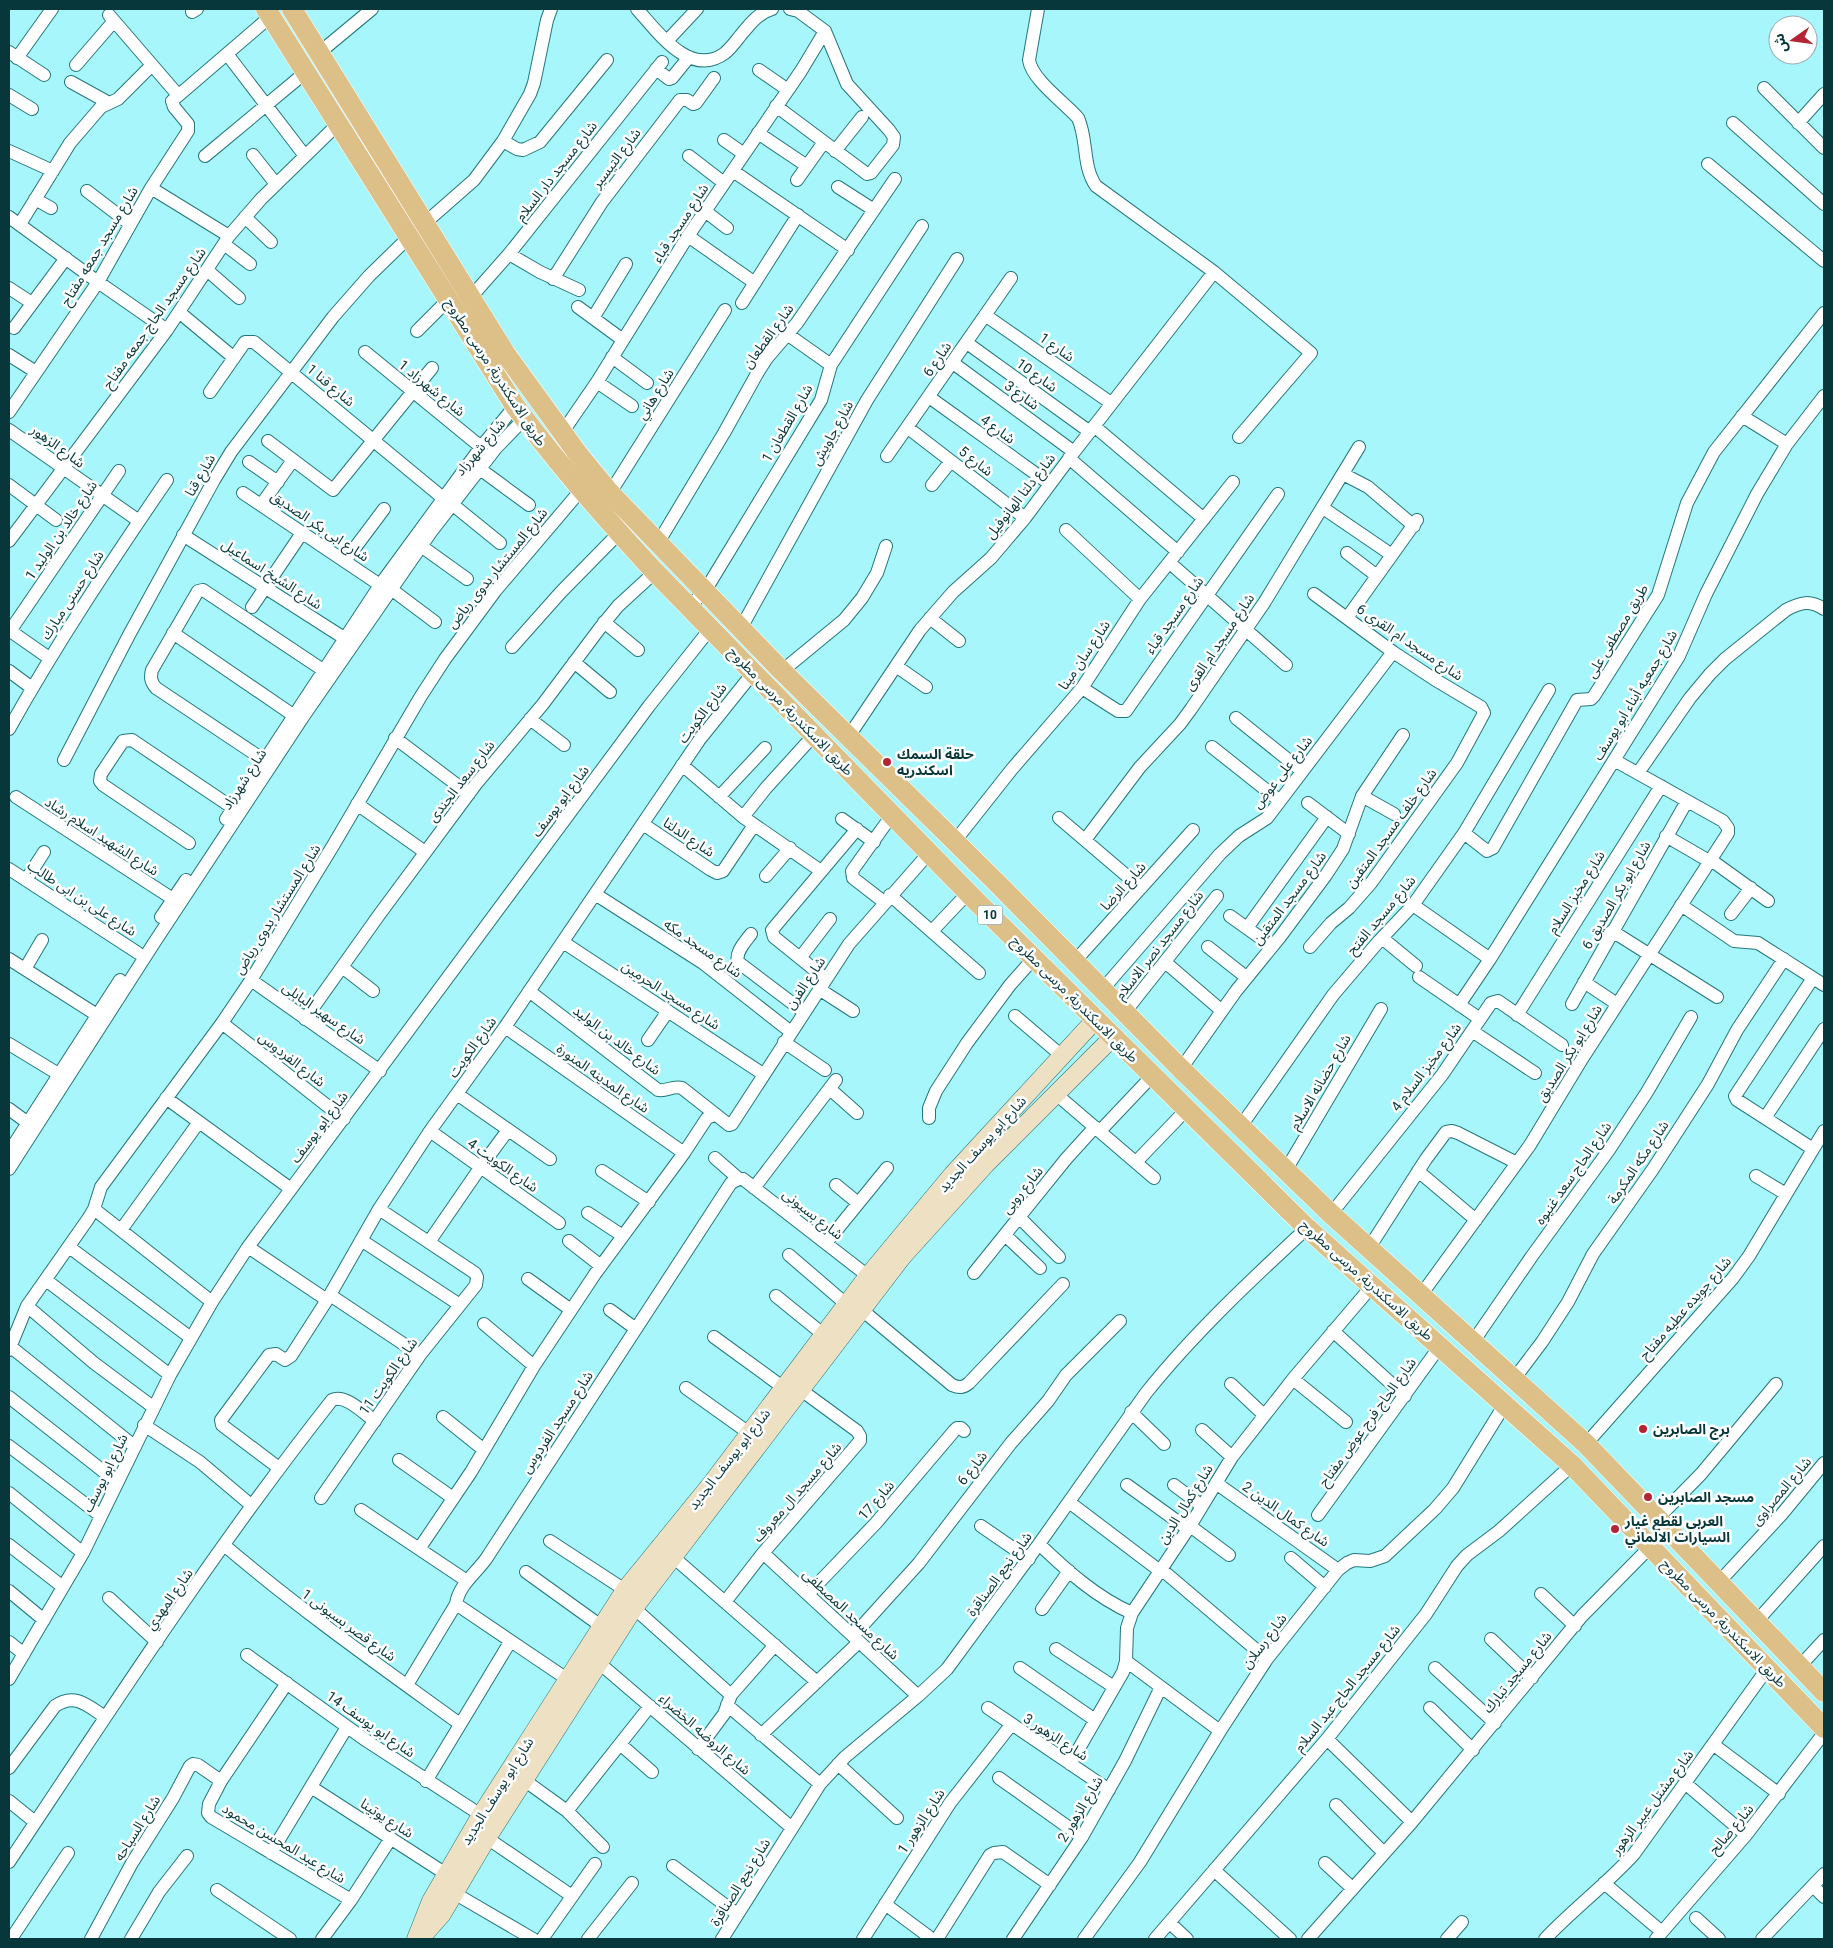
<svg xmlns="http://www.w3.org/2000/svg" width="1833" height="1948" font-family="Roboto,'Noto Sans Arabic',sans-serif">
<style>
.lines{fill:none;stroke-linecap:round;stroke-linejoin:round}
.street-casing{stroke:#24777c;stroke-width:14}
.secondary-casing{stroke:#24777c;stroke-width:19}
.primary-casing{stroke:#fff;stroke-width:21}
.street{stroke:#fff;stroke-width:12}
.secondary{stroke:#eee0c3;stroke-width:18}
.primary{stroke:#dcc088;stroke-width:20}
.poi-dot{fill:#b52434;stroke:#fff;stroke-width:2}
.labels{text-anchor:middle;stroke-width:5;stroke-linejoin:round;paint-order:stroke}
.shield{fill:#fff;stroke:#517375;stroke-width:1}
.shield-label{font-size:12px;font-weight:bold;fill:#07373a}
.street-label{font-size:14px;fill:#07373a;stroke:#fff}
.poi-label{font-size:14px;font-weight:bold;fill:#07373a;stroke:#fff;text-anchor:start}
</style>
<rect width="100%" height="100%" fill="#a7f6fb"/>
<g class="lines">
<g class="street-casing">
<path id="street" d="M637,9c20,22 53,70 88,44 6,-5 11,-12 15,-17 10,-12 18,-23 32,-27
M1038,9l-9,51c3,20 35,42 49,58 10,22 4,48 18,68l118,86 97,81 -72,84
M192,12l5,-3
M109,15l69,80
M667,41l30,-32
M9,52l35,23
M319,53l53,-44
M227,54l78,102
M17,58l35,-49
M76,65l38,-44
M656,69l13,10 3,-1 17,-21
M759,70l29,20
M71,82l38,21
M1764,88l60,60
M9,95l23,14
M776,106l91,68 4,-1 22,-28 1,-8 -5,-7 -42,-46 -22,-53 -27,-20 -8,-2
M1733,123l91,81
M1798,123l26,-29
M758,133l49,33
M724,140l20,14
M503,141l14,8 6,1 17,-8 67,-82
M9,151l44,20
M835,151l27,-34
M253,155l23,29
M205,156l101,-84
M689,156l35,27
M1708,164l116,97
M733,171l115,79
M797,180l27,-38
M838,187l36,23
M151,188l78,48
M87,191l43,33
M35,199l16,9
M705,211l22,17
M9,217l89,65 69,48
M245,217l26,25
M425,223l49,-43 29,-39 27,-47 4,-11 13,-63 4,-11
M20,224l50,-81 31,-36 17,-8 34,-34
M688,236l67,47
M224,244l26,20
M509,254l31,18 39,18
M207,270l32,28
M553,279l49,-77 78,-102h7l6,4 3,-1 18,-25
M9,288l23,15
M471,297l38,-43 153,-192
M742,303l56,-88
M578,307l45,33
M179,312l54,45
M985,315l126,88
M593,318l33,-54
M14,328l52,-70
M417,331l31,-31
M787,334l44,31
M967,343l123,89
M365,352l116,95
M9,355l27,17
M612,357l35,26
M953,363l121,89
M597,382l35,24
M210,392l35,-50h9l189,156
M929,397l121,87
M9,412l89,-130 53,-94 37,-57v-7l-14,-17 -2,-6 99,-85
M1742,416l45,28
M1094,426l110,93
M908,428l117,90
M9,430l130,91
M562,433l35,-51 91,-146 113,-165 24,-40
M268,441l65,49 99,-122
M887,456l124,-178
M1069,458l109,94
M249,462l29,20
M480,469l49,36
M1343,474l25,13 46,39
M9,485l47,35
M932,485l19,-24
M243,493l137,92
M610,493l115,-183
M452,504l48,39
M261,505l32,-45
M1323,508l69,47
M1066,530l74,69
M183,535l161,103
M9,541l158,-211 62,-94 32,-37 77,-75
M658,543l66,-110 34,-61 9,-14 30,-35 98,-144
M421,546l46,33
M1347,553l30,23
M345,561l39,-52
M1170,563l116,102
M391,589l44,33
M252,607l50,-74
M689,607l16,-16 116,-191 10,-35 91,-139
M930,618l29,23
M1347,618l70,-98
M604,622l34,28
M741,628l126,-228 90,-141
M9,630l40,28
M10,631l109,-160
M173,633l120,82
M512,647l49,-55 58,-59
M574,662l36,30
M896,666l30,21
M9,671l23,17
M782,671l62,-51 18,-22 15,-25 9,-27
M1082,688l36,23h8l152,-217
M1236,718l66,53
M530,719l34,26
M9,729c48,-86 102,-167 158,-249
M849,736l71,-106 33,-38 38,-34 34,-40 49,-66 140,-180
M395,738l74,56
M1212,747l68,54
M64,760l65,-125 85,-155 17,-28 102,-135 36,-41 40,-39
M264,760l-108,-72c-5,-6 -6,-10 -4,-18l46,-79 5,-1 120,80
M682,765l61,52 78,54
M1638,773l52,-75 20,-24 15,-15 61,-49c15,-8 24,-10 38,-1
M1362,796l32,18
M16,797l157,102
M719,797l46,-49
M1308,803l41,31
M357,804l68,48
M743,817l23,-29 48,-53
M1059,818l82,70
M226,819l154,-234 101,-138 34,-41
M842,819l32,23
M643,824l68,46 6,3 6,-2 31,-46
M1464,833l23,18 6,-3 84,-148 14,-1 3,-3 64,-101 29,-92 27,-51 110,-139
M1666,836l43,25
M1085,840l55,-73 40,-43 11,-15 73,-106 95,-156
M955,841l57,-72 70,-81 58,-89 93,-117
M189,843l-86,-58 -3,-4 1,-7 22,-33 9,-1 101,68
M1711,860l57,41
M9,869l129,84
M766,876l24,-28
M26,880l18,-28
M595,894l108,69 88,69
M890,895l89,78
M884,902l-31,-24 -1,-7 40,-56
M1413,905l77,54
M1681,905l53,36 24,2 66,42
M1731,914l20,-26
M1230,916l42,30
M161,917l25,-37
M1247,928l80,-111
M932,931l36,-38
M1612,931l105,66
M751,934c-6,8 -16,18 -13,28l66,50
M1382,938l34,28
M563,942l200,132
M1208,947l38,30
M1310,947l21,-24 18,-15 22,-25 86,-120 27,-50 -3,-6 -47,-28 -41,-27 -79,-58
M800,958l30,-39
M9,959l88,56
M1075,961l118,-131
M1165,962l57,49
M342,967l31,24
M25,969l17,-29
M1419,977l61,42
M826,979l-52,-42 -2,-7 85,-101
M251,980l129,91
M1584,982l33,22
M819,989l34,22
M1102,990l118,-136 19,-18 28,-18 126,-166
M529,991l129,99c8,2 15,-5 24,-2l47,37 3,-1 117,-180 80,-91
M1572,1004l115,-203
M1459,1005l31,-46 189,-303 27,-62 51,-100 30,-50 37,-48
M1125,1012l92,-116
M1517,1015l144,-229
M1015,1016l47,40
M305,1019l74,-104 97,-131 67,-80 57,-76 18,-22 37,-34
M222,1023l122,96
M505,1027l179,126
M1472,1031l63,42
M648,1040l20,-29
M784,1042l41,28
M9,1044l51,31
M1181,1069l55,-78 44,-54 46,-62 17,-26 19,-53 41,-61
M830,1089l27,24
M457,1094l93,65
M1056,1094l98,84
M166,1098l125,91
M9,1109l19,14
M929,1118v-10l7,-17 31,-48 43,-58 24,-27
M1765,1118l59,-89
M1241,1126l92,-131 46,-54 34,-36 51,-72 85,-143
M430,1131l129,92
M1100,1131l53,-56
M1813,1149l-76,-49 -2,-4 78,-118
M9,1152l111,-172
M715,1158l24,21h4l125,97
M1136,1162l51,-53
M9,1169l145,-226 151,-229 126,-182 65,-84 28,-29
M1286,1170l95,-161
M602,1171l47,31
M1418,1171l58,49
M1756,1176l30,18
M836,1185l22,18
M754,1188l82,-108
M94,1209l118,93
M588,1213l35,23
M1331,1214l111,-139 49,-72 7,-2 64,44
M1019,1217l40,40
M121,1230l78,-108
M1005,1235l35,33
M361,1240l99,65
M569,1241l32,25
M429,1242l51,-74 28,-38
M826,1243l61,-75
M69,1247l122,91
M248,1247l79,53
M1369,1248l57,-89 20,-27 6,-1 6,2 59,30
M789,1255l57,49
M974,1273l92,-114 29,-32
M528,1279l43,31
M46,1280l124,95
M330,1295l90,60
M1421,1295l109,-150 52,-86 146,-226v-5l-5,-7 -109,-61
M776,1296l48,39
M27,1306l67,57 59,44
M610,1310l26,19
M862,1310l90,75c7,3 11,3 17,-2l94,-99
M484,1324l50,42
M1333,1331l72,65
M714,1337l70,51
M1473,1342l59,-86 77,-106 38,-58 44,-75
M11,1347l123,99
M9,1350l18,-44 61,-87 6,-10 7,-22 121,-164 29,-43 83,-136 87,-148 24,-37 51,-69 85,-100
M1293,1379l53,43
M1514,1379l28,-37 26,-40 25,-48 60,-85 55,-85 29,-54 47,-71
M1231,1384l33,31
M686,1388l63,45
M9,1397l108,85
M1131,1412l33,32
M443,1417l41,33
M144,1425l56,37 51,43
M1202,1430l30,27
M1586,1444l147,-166 16,-22 75,-125
M9,1446l92,70
M399,1460l54,38
M279,1468l-57,-43 -1,-5 48,-65 7,-1 9,6 6,-4 36,-56 52,-91 51,-78 75,-104 195,-288 53,-66
M1216,1483l122,87
M1127,1485l61,44
M1174,1485l28,21
M9,1493l74,60
M321,1498l99,-143 56,-70 1,-8 -2,-4 -96,-64
M1069,1502l91,69
M361,1510l106,71
M1318,1515l122,-169
M1658,1518l43,-44 75,-90
M981,1526l48,33
M1190,1526l39,29
M550,1541l75,49
M1039,1544c27,26 58,54 93,69
M9,1545l54,42
M224,1545c75,64 156,121 236,179
M419,1549l52,-77 63,-106 61,-92 89,-121 23,-35 8,-3
M763,1553l155,143
M672,1556l145,126
M1291,1558l34,29
M1161,1569l106,90
M526,1572l75,54
M1719,1582l63,-68 42,-51
M9,1591l35,29
M808,1594l68,-71 78,-92 3,-3h4l3,3
M1541,1594l34,32
M109,1598l48,44
M725,1602l38,-49 97,-112v-5l-3,-5 -56,-41
M456,1604l111,75
M634,1608l97,87
M1042,1609l27,-38
M1757,1621l67,-75
M853,1636l66,-73 92,-120 37,-42 18,-26 54,-54
M1491,1639l41,39
M9,1642l15,12
M1056,1649l58,38
M247,1655l120,86 114,74
M1126,1661l94,70
M598,1662l194,166
M1800,1666l24,-26
M1020,1668l75,52
M1435,1668l60,55
M9,1679l74,-126 87,-178 42,-73 36,-55 401,-541 61,-77
M287,1683l-66,98 -12,23 -1,9 3,4 140,83
M407,1685l49,-81c3,-19 19,-30 30,-45l245,-376 8,-4
M727,1705l93,79
M988,1708l121,82
M1430,1708l43,42
M761,1735l98,-93
M1327,1739l85,83
M620,1744l32,28
M1714,1745l65,49
M698,1749l26,-35 7,-19 44,-50
M838,1764l59,54
M1070,1764l53,-92 3,-11 1,-33 5,-15 58,-87 42,-69 61,-78 79,-93
M9,1768l46,-62c20,-14 33,0 50,11
M999,1778l83,59
M524,1780l43,31 36,36
M426,1781l84,-139
M1686,1784l60,51
M311,1787l135,87
M9,1801l26,21
M1336,1805l48,48
M567,1811l83,-105
M487,1838l85,58
M271,1853l76,-126
M9,1862c104,-156 206,-314 323,-462 14,-6 31,13 43,21
M1325,1863l27,25
M673,1866l64,48
M1214,1870l76,69
M1604,1883l58,49
M1813,1886l11,11
M217,1890l73,49
M454,1893l79,46
M885,1904l47,35
M1696,1918l23,21
M1170,1923l17,16
M11,1939l57,-86
M91,1939l41,-76 41,-65 17,-32 3,-2 5,1 23,16
M131,1939l28,-47 28,-36
M322,1939l29,-39 40,-62
M542,1939l53,-75
M588,1939l44,-56
M722,1939l98,-155 25,-27 73,-61 29,-27 92,-125 107,-151c48,-60 105,-113 161,-165
M863,1939l87,-136 61,-78
M937,1939l53,-84 4,-2 9,-1 47,33
M1013,1939l69,-102 43,-76 36,-74
M1084,1939l56,-77 80,-131 47,-72 71,-89 9,-7 7,-3 16,1 15,-5 50,-47 18,-21 52,-84
M1155,1939l172,-200 99,-125 31,-48 10,-11 32,-24 73,-66
M1308,1939l104,-117 170,-206 69,-70
M1447,1939l15,-17
M1545,1939c28,-30 62,-55 89,-85l133,-185
M1656,1939l90,-104 78,-102
M1762,1939l62,-65"/>
</g>
<g class="secondary-casing">
<path id="secondary" d="M417,1938l10,-7 15,-17 45,-76 147,-230 268,-351 84,-93 127,-127
M416,1939l15,-38 50,-86 144,-225 87,-107 156,-207 85,-102 143,-155"/>
</g>
<g class="primary-casing">
<path id="primary" d="M266,9l249,397c43,59 91,113 140,166l322,330 330,326 265,237 252,263
M292,9l213,344 73,101 32,39 172,178 214,211 185,187 150,145 255,230 238,248"/>
</g>
<use href="#street" class="street"/>
<use href="#secondary" class="secondary"/>
<use href="#primary" class="primary"/>
</g>
<g class="poi-dot">
<circle cx="887" cy="762" r="5"/>
<circle cx="1643" cy="1429" r="5"/>
<circle cx="1648" cy="1497" r="5"/>
<circle cx="1615" cy="1529" r="5"/>
</g>
<g class="labels">
<rect class="shield" x="977.5" y="905.5" width="25" height="19" rx="4"/>
<g class="shield-label">
<text x="990" y="919">10</text>
</g>
<g class="street-label">
<text transform="translate(616 158) rotate(-53)" y="5">شارع التيسير</text>
<text transform="translate(556 171) rotate(-52)" y="5">شارع مسجد دار السلام</text>
<text transform="translate(680 223) rotate(-57)" y="5">شارع مسجد قباء</text>
<text transform="translate(99 246) rotate(-59)" y="5">شارع مسجد جمعه مفتاح</text>
<text transform="translate(154 318) rotate(-55)" y="5">شارع مسجد الحاج جمعه مفتاح</text>
<text transform="translate(768 336) rotate(-54)" y="5">شارع القطعان</text>
<text transform="translate(1057 347) rotate(35)" y="5">شارع 1</text>
<text transform="translate(937 359) rotate(-56)" y="5">شارع 6</text>
<text transform="translate(496 372) rotate(57)" y="5">طريق الاسكندرية, مرسى مطروح</text>
<text transform="translate(1037 375) rotate(36)" y="5">شارع 10</text>
<text transform="translate(331 385) rotate(40)" y="5">شارع قنا 1</text>
<text transform="translate(432 388) rotate(39)" y="5">شارع شهرزاد 1</text>
<text transform="translate(655 394) rotate(-58)" y="5">شارع هاني</text>
<text transform="translate(1022 395) rotate(36)" y="5">شارع 3</text>
<text transform="translate(787 423) rotate(-60)" y="5">شارع القطعان 1</text>
<text transform="translate(998 429) rotate(36)" y="5">شارع 4</text>
<text transform="translate(832 433) rotate(-61)" y="5">شارع جاويش</text>
<text transform="translate(58 446) rotate(36)" y="5">شارع الزهور</text>
<text transform="translate(480 447) rotate(-50)" y="5">شارع شهرزاد</text>
<text transform="translate(976 461) rotate(38)" y="5">شارع 5</text>
<text transform="translate(200 475) rotate(-60)" y="5">شارع قنا</text>
<text transform="translate(1020 496) rotate(-52)" y="5">شارع دلتا الهانوفيل</text>
<text transform="translate(320 526) rotate(34)" y="5">شارع ابى بكر الصديق</text>
<text transform="translate(61 530) rotate(-56)" y="5">شارع خالد بن الوليد 1</text>
<text transform="translate(497 568) rotate(-51)" y="5">شارع المستشار بدوى رياض</text>
<text transform="translate(272 574) rotate(33)" y="5">شارع الشيخ اسماعيل</text>
<text transform="translate(72 595) rotate(-57)" y="5">شارع حسنى مبارك</text>
<text transform="translate(1174 615) rotate(-55)" y="5">شارع مسجد قباء</text>
<text transform="translate(1617 631) rotate(-59)" y="5">طريق مصطفى على</text>
<text transform="translate(1219 642) rotate(-56)" y="5">شارع مسجد ام القرى</text>
<text transform="translate(1410 642) rotate(34)" y="5">شارع مسجد ام القرى 6</text>
<text transform="translate(1084 655) rotate(-56)" y="5">شارع سان مينا</text>
<text transform="translate(1635 695) rotate(-59)" y="5">شارع جمعيه أبناء ابو يوسف</text>
<text transform="translate(791 711) rotate(46)" y="5">طريق الاسكندرية, مرسى مطروح</text>
<text transform="translate(702 713) rotate(-53)" y="5">شارع الكويت</text>
<text transform="translate(1282 772) rotate(-52)" y="5">شارع على عوض</text>
<text transform="translate(244 779) rotate(-57)" y="5">شارع شهرزاد</text>
<text transform="translate(461 781) rotate(-52)" y="5">شارع سعد الجندى</text>
<text transform="translate(560 801) rotate(-53)" y="5">شارع ابو يوسف</text>
<text transform="translate(1391 828) rotate(-54)" y="5">شارع خلف مسجد المتقين</text>
<text transform="translate(102 836) rotate(33)" y="5">شارع الشهيد اسلام رشاد</text>
<text transform="translate(689 837) rotate(34)" y="5">شارع الدلتا</text>
<text transform="translate(1123 886) rotate(-48)" y="5">شارع الرضا</text>
<text transform="translate(1576 892) rotate(-58)" y="5">شارع مخبز السلام</text>
<text transform="translate(1616 895) rotate(-60)" y="5">شارع ابو بكر الصديق 6</text>
<text transform="translate(82 898) rotate(33)" y="5">شارع على بن ابى طالب</text>
<text transform="translate(1289 898) rotate(-53)" y="5">شارع مسجد المتقين</text>
<text transform="translate(277 909) rotate(-58)" y="5">شارع المستشار بدوى رياض</text>
<text transform="translate(1381 915) rotate(-50)" y="5">شارع مسجد الفتح</text>
<text transform="translate(1159 945) rotate(-52)" y="5">شارع مسجد نصر الاسلام</text>
<text transform="translate(703 948) rotate(35)" y="5">شارع مسجد مكه</text>
<text transform="translate(805 983) rotate(-56)" y="5">شارع الفرن</text>
<text transform="translate(671 995) rotate(33)" y="5">شارع مسجد الحرمين</text>
<text transform="translate(1075 999) rotate(45)" y="5">طريق الاسكندرية, مرسى مطروح</text>
<text transform="translate(324 1013) rotate(35)" y="5">شارع سهير البابلى</text>
<text transform="translate(617 1040) rotate(37)" y="5">شارع خالد بن الوليد</text>
<text transform="translate(472 1047) rotate(-54)" y="5">شارع الكويت</text>
<text transform="translate(1569 1053) rotate(-58)" y="5">شارع ابو بكر الصديق</text>
<text transform="translate(292 1059) rotate(38)" y="5">شارع الفردوس</text>
<text transform="translate(1426 1067) rotate(-53)" y="5">شارع مخبز السلام 4</text>
<text transform="translate(603 1078) rotate(35)" y="5">شارع المدينه المنورة</text>
<text transform="translate(1320 1082) rotate(-60)" y="5">شارع حضانه الاسلام</text>
<text transform="translate(319 1127) rotate(-53)" y="5">شارع ابو يوسف</text>
<text transform="translate(982 1144) rotate(-48)" y="5">شارع ابو يوسف الجديد</text>
<text transform="translate(1638 1162) rotate(-56)" y="5">شارع مكه المكرمة</text>
<text transform="translate(503 1165) rotate(35)" y="5">شارع الكويت 4</text>
<text transform="translate(1573 1173) rotate(-55)" y="5">شارع الحاج سعد غنيوه</text>
<text transform="translate(1022 1190) rotate(-51)" y="5">شارع روبى</text>
<text transform="translate(813 1214) rotate(38)" y="5">شارع بسيونى</text>
<text transform="translate(1367 1280) rotate(42)" y="5">طريق الاسكندرية, مرسى مطروح</text>
<text transform="translate(1685 1308) rotate(-49)" y="5">شارع جويده عطيه مفتاح</text>
<text transform="translate(388 1376) rotate(-55)" y="5">شارع الكويت 11</text>
<text transform="translate(557 1422) rotate(-57)" y="5">شارع مسجد الفردوس</text>
<text transform="translate(1367 1422) rotate(-54)" y="5">شارع الحاج فرج عوض مفتاح</text>
<text transform="translate(729 1459) rotate(-52)" y="5">شارع ابو يوسف الجديد</text>
<text transform="translate(972 1468) rotate(-52)" y="5">شارع 6</text>
<text transform="translate(105 1473) rotate(-64)" y="5">شارع ابو يوسف</text>
<text transform="translate(1781 1491) rotate(-50)" y="5">شارع المصراوى</text>
<text transform="translate(797 1492) rotate(-49)" y="5">شارع مسجد ال معروف</text>
<text transform="translate(876 1500) rotate(-49)" y="5">شارع 17</text>
<text transform="translate(1185 1504) rotate(-58)" y="5">شارع كمال الدين</text>
<text transform="translate(1286 1514) rotate(35)" y="5">شارع كمال الدين 2</text>
<text transform="translate(999 1574) rotate(-54)" y="5">شارع نجع الصناقرة</text>
<text transform="translate(169 1599) rotate(-55)" y="5">شارع المهدي</text>
<text transform="translate(851 1614) rotate(43)" y="5">شارع مسجد المصطفى</text>
<text transform="translate(1724 1623) rotate(46)" y="5">طريق الاسكندرية, مرسى مطروح</text>
<text transform="translate(349 1625) rotate(36)" y="5">شارع قصر بسيونى 1</text>
<text transform="translate(1264 1641) rotate(-53)" y="5">شارع رسلان</text>
<text transform="translate(1517 1672) rotate(-51)" y="5">شارع مسجد تبارك</text>
<text transform="translate(1347 1688) rotate(-51)" y="5">شارع مسجد الحاج عبد السلام</text>
<text transform="translate(371 1724) rotate(35)" y="5">شارع ابو يوسف 14</text>
<text transform="translate(705 1734) rotate(41)" y="5">شارع الروضه الخضراء</text>
<text transform="translate(1056 1737) rotate(33)" y="5">شارع الزهور 3</text>
<text transform="translate(497 1791) rotate(-58)" y="5">شارع ابو يوسف الجديد</text>
<text transform="translate(1652 1802) rotate(-53)" y="5">شارع مشتل عبير الزهور</text>
<text transform="translate(1080 1809) rotate(-59)" y="5">شارع الزهور 2</text>
<text transform="translate(387 1818) rotate(33)" y="5">شارع يوتينا</text>
<text transform="translate(921 1821) rotate(-57)" y="5">شارع الزهور 1</text>
<text transform="translate(137 1828) rotate(-58)" y="5">شارع السياحه</text>
<text transform="translate(1731 1829) rotate(-50)" y="5">شارع صالح</text>
<text transform="translate(284 1843) rotate(31)" y="5">شارع عبد المحسن محمود</text>
<text transform="translate(740 1882) rotate(-58)" y="5">شارع نجع الصناقرة</text>
</g>
<g class="poi-label">
<text x="897" y="759">حلقة السمك<tspan x="897" dy="16">اسكندريه</tspan></text>
<text x="1653" y="1434">برج الصابرين</text>
<text x="1658" y="1502">مسجد الصابرين</text>
<text x="1625" y="1526">العربي لقطع غيار<tspan x="1625" dy="16">السيارات الالماني</tspan></text>
</g>
</g>
<rect width="1833" height="1948" fill="none" stroke="#07373a" stroke-width="20"/>
<g transform="translate(1793 40) rotate(256)"><circle r="24" fill="#ffffff" stroke="#9cafb0"/>
<path d="M0-4L9 19L0 12L-9 19Z" fill="#b52434"/>
<text y="-8" font-size="14" font-weight="bold" text-anchor="middle" fill="#07373a">ش</text>
</g>
</svg>
